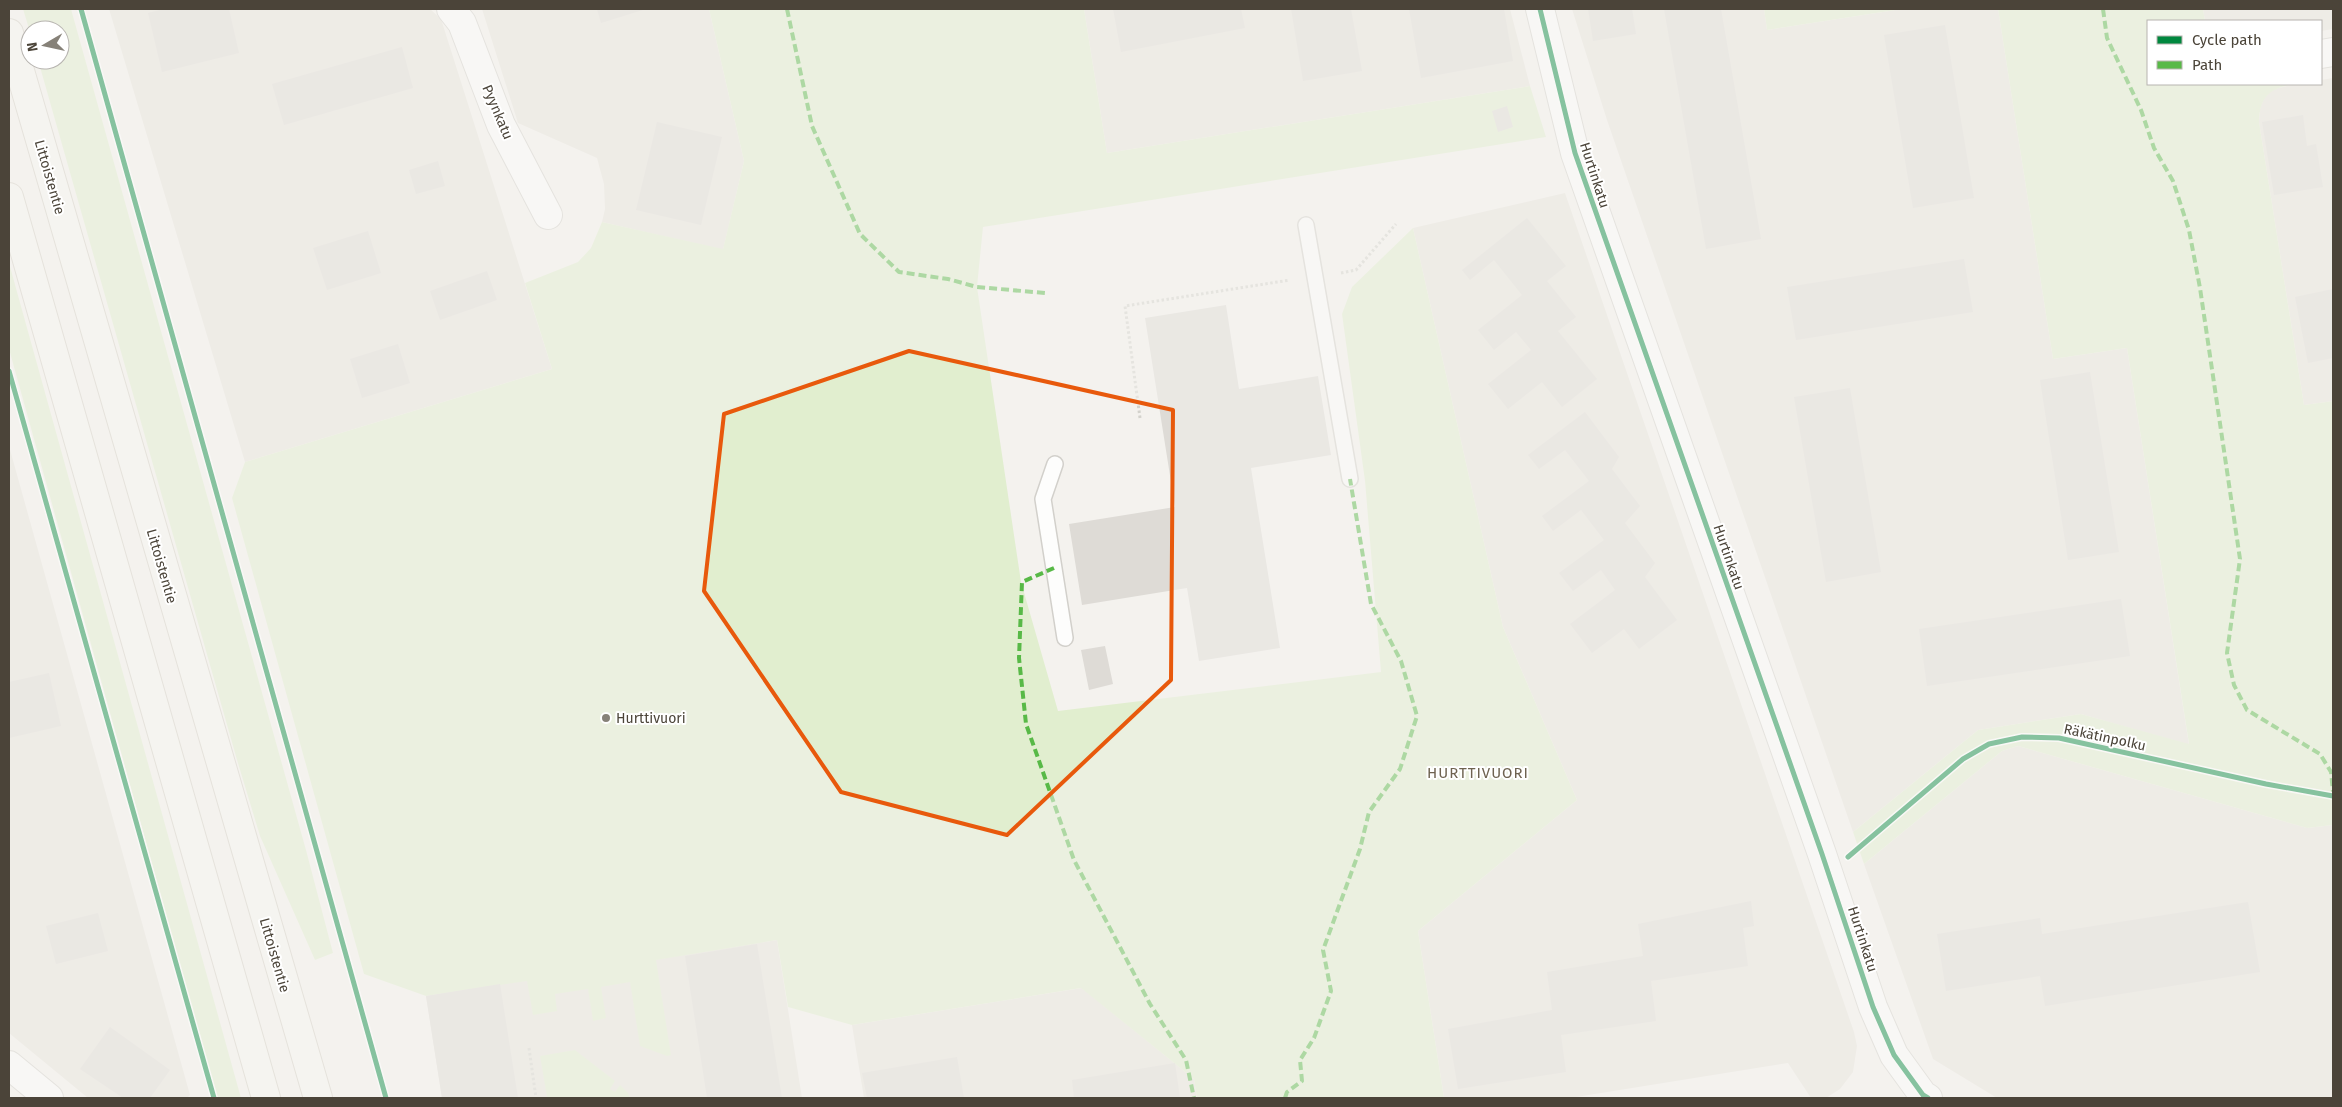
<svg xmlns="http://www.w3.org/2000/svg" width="2342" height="1107" font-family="'Fira Sans',sans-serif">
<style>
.residential{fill:#e7e4dc}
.green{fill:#e1eecf}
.building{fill:#dedbd6}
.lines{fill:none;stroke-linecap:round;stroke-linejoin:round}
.service-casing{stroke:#d2d0cb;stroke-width:18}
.minor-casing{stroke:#d2d0cb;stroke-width:30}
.secondary-casing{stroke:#d3cfc5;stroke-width:30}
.path{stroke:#d3d2cc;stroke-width:3;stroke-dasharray:2.5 2.5;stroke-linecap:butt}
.service{stroke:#fdfdfc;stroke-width:15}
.minor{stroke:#fdfdfc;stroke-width:28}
.secondary{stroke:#f7f6f1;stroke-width:28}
.quiet{stroke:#58b947;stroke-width:4;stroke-dasharray:8 4;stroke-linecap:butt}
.cycleway-casing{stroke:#fff;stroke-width:8}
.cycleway{stroke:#00873e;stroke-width:5}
.marked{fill:none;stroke:#e8590c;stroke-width:4;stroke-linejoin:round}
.poi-dot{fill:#868178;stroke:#fff;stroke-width:2}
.labels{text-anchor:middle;stroke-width:4;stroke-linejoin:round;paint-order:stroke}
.street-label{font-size:14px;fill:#4b4439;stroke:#fff}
.poi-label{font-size:14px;fill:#4b4439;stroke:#fff;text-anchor:start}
.neighbourhood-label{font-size:15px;letter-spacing:1px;fill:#6e6250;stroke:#fff}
</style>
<rect width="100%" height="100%" fill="#f4f2ee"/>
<path class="residential" d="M109,9h321l11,10 111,350 -307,93z
M482,9h227l35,152 -21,89 -121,-28 3,-13 -1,-25 -7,-26 -79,-35z
M1084,9h426l20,77 -423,67z
M1572,9h192l3,21 135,-21h96l55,350 74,-11 62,397 -108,-31 -103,16 -125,102 -246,-712z
M2203,9h130v20l-12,2v-10h-116z
M2333,78v323l-29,4 -45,-283 1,-13 5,-13 9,-7 21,-5h26v-4z
M1565,193l289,839 3,14 -4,26 -13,17 -14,9h-15l-23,-35 -218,35h-126l-26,-167 159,-131 -74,-173 -90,-399z
M9,446l181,649 -3,3h-99l-79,-65z
M2018,746l289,82 26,-3v273h-336l-64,-39 -69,-195 138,-113z
M777,940l25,158h-360l-16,-102z
M1082,988l112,91 3,19h-333l-12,-73z"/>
<path class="green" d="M23,9h48l235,841 27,103 -18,7 -55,-124 -23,-76 -199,-700h22v-30h-30v2z
M709,9h375l23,144 423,-67 16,51 -563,90 -6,60 44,295 37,129 323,-39 -16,-191 -23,-167 10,-27 61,-59 90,399 74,173 -159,131 26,167h-247l-3,-19 -113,-91 -229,37 -64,-18 -11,-67 -121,20 15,95 -4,1 -27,-10 -10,-64 -29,5 5,31 -13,3 -5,-32 -33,5 2,17 -24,4 -6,-34 -101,15 -62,-22 -132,-476 13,-36 307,-93 -27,-86 53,-21 13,-14 11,-26 121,27 21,-88z
M1764,9h138l-135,21z
M1998,9h205l2,12h-57v63h147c-25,4 -35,12 -36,38l45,283 29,-4v424l-26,3 -289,-82 -16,5 -138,113 -11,-32 125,-102 103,-16 108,30 -62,-396 -74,11z
M9,263l232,835h-24l-208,-749z
M575,1050l40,31 -5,8 5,3 5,-7 8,8 2,5 -83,-1 -7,-41z"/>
<path class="building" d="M163,9h66l10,44 -77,19 -14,-59z
M597,9h49l-45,14z
M1113,9h128l4,19 -124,24z
M1291,9h60l11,62 -59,10z
M1409,9h95l9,52 -92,17z
M1588,9h44l4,25 -43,7z
M1664,9h57l40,230 -55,10z
M1945,25l29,173 -61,10 -29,-173z
M402,47l11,41 -129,37 -12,-41z
M1507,106l6,21 -15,5 -6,-21z
M2303,115l4,31 9,-2 7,43 -49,8 -12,-73z
M657,122l65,15 -21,88 -65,-15z
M438,161l7,25 -29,8 -7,-24z
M1527,218l39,48 -19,15 29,36 -18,14 39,48 -35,28 -20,-25 -34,27 -20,-25 43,-34 -15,-18 -22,18 -16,-20 44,-35 -28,-35 -24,20 -8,-10z
M368,231l13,42 -54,17 -14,-42z
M1964,259l9,53 -177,28 -9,-53z
M487,271l10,29 -57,20 -10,-29z
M2333,289v69l-25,5 -13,-66z
M1226,305l13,84 79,-13 13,79 -80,13 29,180 -81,13 -12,-73 -105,17 -13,-81 106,-17 -30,-189z
M398,344l12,39 -48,15 -12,-39z
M2090,372l29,180 -51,8 -28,-180z
M1850,388l31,184 -55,10 -32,-185z
M1585,412l34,45 -7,12 28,37 -15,17 30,40 -10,14 32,43 -38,29 -15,-20 -32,24 -22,-29 45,-34 -14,-20 -28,21 -14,-18 45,-33 -23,-30 -28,21 -11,-15 47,-35 -24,-31 -26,19 -11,-14z
M2121,599l9,57 -203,30 -8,-57z
M1105,646l8,38 -24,6 -8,-40z
M49,673l12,53 -52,12v-56z
M1751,901l3,25 -11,2 5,38 -97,15 5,40 -95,14 5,37 -108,17 -10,-60 104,-19 -5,-38 96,-16 -5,-32z
M2248,902l12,70 -215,34 -5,-30 -94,15 -9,-57 103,-16 2,16z
M98,913l10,38 -52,13 -10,-38z
M757,944l25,154h-75l-22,-142z
M500,984l18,114h-76l-16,-102z
M110,1027l60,43 -20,28h-27l-43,-29z
M957,1057l7,41h-97l-5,-25z
M1175,1063l5,35h-106l-2,-18z"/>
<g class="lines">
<g class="service-casing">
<path id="service" d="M1306,225l44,254
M1055,464l-12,35 22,139"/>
</g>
<g class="minor-casing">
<path id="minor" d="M451,9l11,14 39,102 47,90
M1540,9l35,144 247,701 51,153 21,48 29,40 5,3
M2321,54l12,-2
M9,1065l40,33"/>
</g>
<g class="secondary-casing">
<path id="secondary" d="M9,33l309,1065
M9,197l257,901"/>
</g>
<path class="path" d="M1341,273l15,-3 40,-46
M1140,418l-15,-112 165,-26
M529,1048l7,50"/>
<use href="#service" class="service"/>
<use href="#minor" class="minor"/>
<use href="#secondary" class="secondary"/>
<path class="quiet" d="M787,9l25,117 48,108 39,38 49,7 29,8 68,6
M2103,9l4,29 34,72 13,38 19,33 16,49 11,58 40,271 -13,94 7,32 13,25 73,44 11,18 2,20
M1054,568l-32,14 -3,76 7,66 48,136 76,144 36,56 8,38
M1285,1098l2,-6 15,-11 -2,-21 14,-22 17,-47 -8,-41 37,-101 9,-37 31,-43 17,-53 -16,-55 -30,-57 -21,-125"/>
<g class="cycleway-casing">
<path id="cycleway" d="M81,9l305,1089
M1540,9l35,144 247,701 51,153 21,48 29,40 5,3
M9,371l205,727
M1848,857l115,-98 26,-15 33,-7 37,1 207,46 67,12"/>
</g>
<use href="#cycleway" class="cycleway"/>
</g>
<path d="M0 0H2342V1107H0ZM909,351l264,59 -2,270 -164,155 -166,-43 -137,-201 20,-177z" fill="#f4f2ee" fill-opacity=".55" fill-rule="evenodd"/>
<path class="marked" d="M909,351l264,59 -2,270 -164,155 -166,-43 -137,-201 20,-177z"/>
<circle class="poi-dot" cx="606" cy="718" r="5"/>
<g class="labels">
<g class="street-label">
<text transform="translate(498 112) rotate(67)" y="5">Pyynkatu</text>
<text transform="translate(1595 175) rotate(72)" y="5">Hurtinkatu</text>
<text transform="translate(50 177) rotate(74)" y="5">Littoistentie</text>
<text transform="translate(1729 557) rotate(71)" y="5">Hurtinkatu</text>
<text transform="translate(162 566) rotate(74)" y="5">Littoistentie</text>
<text transform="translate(2105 737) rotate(12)" y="5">Räkätinpolku</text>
<text transform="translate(1863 939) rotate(72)" y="5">Hurtinkatu</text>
<text transform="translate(275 955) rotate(74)" y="5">Littoistentie</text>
</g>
<g class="poi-label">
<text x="616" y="723">Hurttivuori</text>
</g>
<g class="neighbourhood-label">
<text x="1478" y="778">HURTTIVUORI</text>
</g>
</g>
<rect width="2342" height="1107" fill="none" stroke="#4b4439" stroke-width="20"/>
<rect x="2147" y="20" width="175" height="65" fill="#ffffff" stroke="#b7b4b0"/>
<rect x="2157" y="36" width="25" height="8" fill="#00873e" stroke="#b7b4b0"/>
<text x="2192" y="45" font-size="15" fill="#4b4439">Cycle path</text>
<rect x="2157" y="61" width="25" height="8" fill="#58b947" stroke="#b7b4b0"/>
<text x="2192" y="70" font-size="15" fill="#4b4439">Path</text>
<g transform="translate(45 45) rotate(261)"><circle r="24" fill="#ffffff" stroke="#b7b4b0"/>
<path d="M0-4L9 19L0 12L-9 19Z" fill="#868178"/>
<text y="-8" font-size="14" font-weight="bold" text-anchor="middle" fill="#4b4439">N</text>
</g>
</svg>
